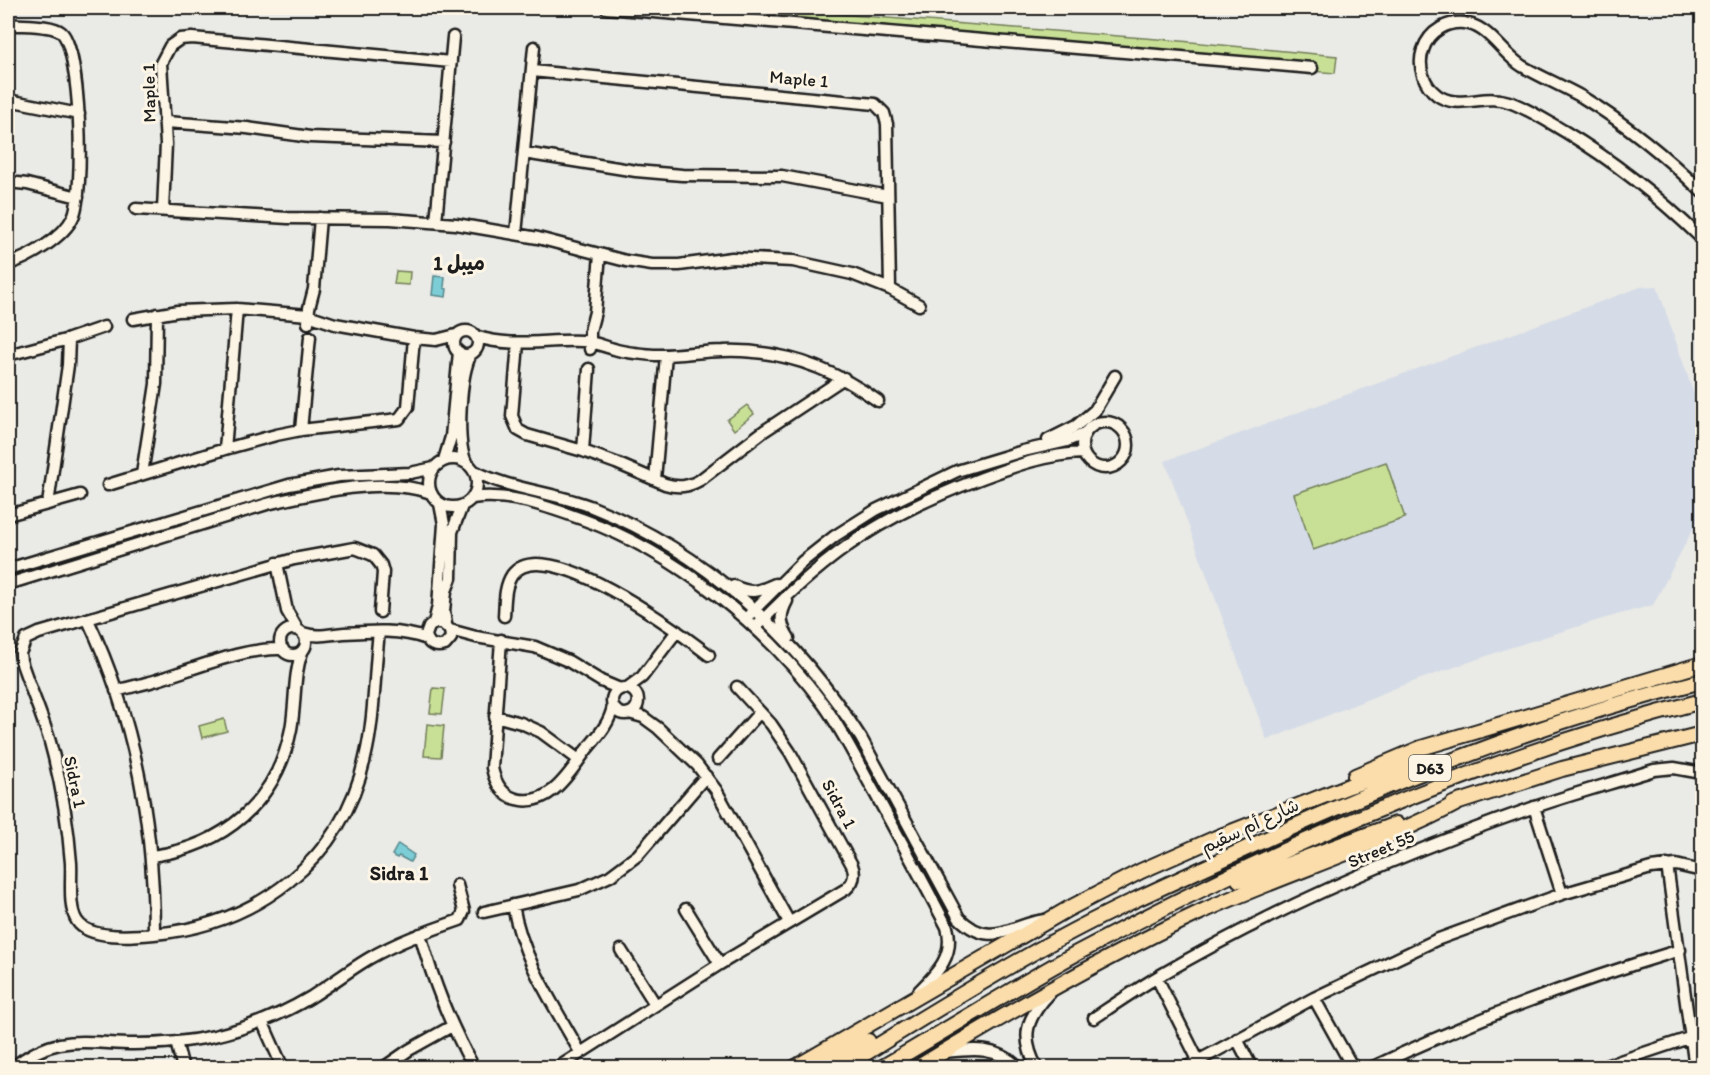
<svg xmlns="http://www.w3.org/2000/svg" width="1710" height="1075" font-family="Itim,'Playpen Sans Arabic',sans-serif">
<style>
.built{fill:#d5dce7}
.green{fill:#c8e096;stroke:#727e59;stroke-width:1.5}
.water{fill:#7ccdd5;stroke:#56868b;stroke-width:1.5}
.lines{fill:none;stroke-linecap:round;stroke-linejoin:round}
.minor-casing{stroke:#1c1c1c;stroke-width:15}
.major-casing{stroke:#1c1c1c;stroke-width:18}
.minor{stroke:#fcf5e5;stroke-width:10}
.major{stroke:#faddab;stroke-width:14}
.labels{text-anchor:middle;stroke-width:6;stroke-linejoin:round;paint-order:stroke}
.shield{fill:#fcf5e5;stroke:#5f5d58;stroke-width:1.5}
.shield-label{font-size:16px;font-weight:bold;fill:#1c1c1c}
.street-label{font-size:18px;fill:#1c1c1c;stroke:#fcf5e5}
.neighbourhood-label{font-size:20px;font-weight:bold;fill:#1c1c1c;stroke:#fcf5e5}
</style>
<rect width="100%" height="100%" fill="#eaeae6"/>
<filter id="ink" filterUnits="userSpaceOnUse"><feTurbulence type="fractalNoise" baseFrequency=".0167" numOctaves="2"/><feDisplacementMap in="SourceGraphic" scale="12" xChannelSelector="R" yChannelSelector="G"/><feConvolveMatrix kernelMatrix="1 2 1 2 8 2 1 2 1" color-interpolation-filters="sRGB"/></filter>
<g filter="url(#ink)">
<path class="built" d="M1657,286l45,132v94l-49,93 -51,14 -93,29 -111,39 -131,53 -102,-279 476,-174z"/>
<path class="green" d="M566,8h194l410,32 167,16 -2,17z
M396,271l14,1 -1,13 -15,-1z
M747,405l7,9 -20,16 -7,-10z
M1386,462l19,56 -92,32 -19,-56z
M433,688l12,1 -3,25 -12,-1z
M224,719l3,12 -25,7 -3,-12z
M427,724l17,2 -3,31 -17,-1z"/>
<path class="water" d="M434,276l11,1 -1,11 3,1 -1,8 -14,-2z
M398,844l16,11 -4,7 -11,-6 -2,2 -5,-3z"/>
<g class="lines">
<g class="minor-casing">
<path id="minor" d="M606,8l706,60
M8,24c13,2 43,0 53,8 20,16 24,161 12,185 -9,20 -44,41 -65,47
M532,71l343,33 9,9 3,11 3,165
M8,100l71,14
M166,122l81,6 63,9 134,5
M524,153l112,18 46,4 100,1 106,20
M8,182l19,2 51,13
M1702,192c-36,-36 -76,-68 -120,-95 -20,-11 -41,-20 -60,-31 -19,-12 -32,-37 -53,-42 -20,-5 -40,7 -46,26 -6,16 1,35 14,45 22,16 47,-3 75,8 18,7 35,18 52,28 50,30 96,67 138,108
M136,209l152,9 102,1 66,5 82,14 88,23 26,4h27l53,-7 61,3 59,13 38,15 29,16
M163,210l3,-66 -5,-81 9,-17 10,-7 12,-1 259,24
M436,222l17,-185
M516,234l18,-187
M133,319l45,-8 59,-2 71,6 27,9 79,14 22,2 20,-5
M308,323l1,-15 5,-19 6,-71
M454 343a12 12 0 1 1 24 0a12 12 0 1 1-24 0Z
M478,337c34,11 70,2 105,4 11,1 20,5 31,8 12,4 27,5 41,6 23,1 45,-4 68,-4 57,-2 109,17 155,50
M518,343l-6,73 6,14 9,5 56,16 33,12 49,21c13,4 23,3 35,-4l64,-49 80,-53
M590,349v-18l5,-19 5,-58
M8,355l61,-16 35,-12
M1082 445a23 23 0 1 1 46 0a23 23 0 1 1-46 0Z
M301,430l9,-93
M1048,440l28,-14 19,-16 20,-34
M225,449l12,-140
M583,451l6,-82
M429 483a24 24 0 1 1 48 0a24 24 0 1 1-48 0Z
M444,460l7,-23 8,-85
M466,462c-10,-20 -6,-87 5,-108
M474,471c37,19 80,21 118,36 114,45 204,129 269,231l98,180c32,32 52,6 86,2
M142,474l14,-90 1,-70
M655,479l11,-124
M108,485l117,-36 51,-14 25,-5 98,-11 9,-12 6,-69
M472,498c37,-6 76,9 110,21 94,34 183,106 242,186 20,28 35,60 52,90 24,44 48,88 71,132 8,28 -9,45 -28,64
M48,504l20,-139 1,-26
M8,515l72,-20
M277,563l10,48 11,19
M8,569l281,-84 50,-9 71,-3 24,-5
M8,584l259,-80c48,-11 116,-28 164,-11
M734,586c18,8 23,6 41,-2
M787,601c-8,15 -7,23 2,37
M750,614l52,-52 33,-26 41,-26 81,-39 66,-20 44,-10 17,-7
M504,616c1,-13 0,-29 8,-41 32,-44 167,57 197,80
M88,620c47,99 66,205 66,314
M434,623h8l8,7 1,8 -6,7c-10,3 -17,0 -19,-10l3,-8 5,-4 4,-17 6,-82 -4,-20
M446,624l-2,-13 2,-20 5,-13 1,-46 10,-26
M759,624c70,-73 128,-111 223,-146 32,-12 66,-24 101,-25
M280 642a13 13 0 1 1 26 0a13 13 0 1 1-26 0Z
M450,630l26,7 59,10 33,14 33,20 19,8
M379,632c-5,42 -4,85 -14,126 -23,103 -109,167 -211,176 -20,2 -65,6 -77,-13 -9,-13 -5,-43 -6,-58 -3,-41 -10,-81 -21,-121 -8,-27 -20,-54 -29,-81l-1,-8 6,-14 13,-6 255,-74 61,-11 18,7 8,10 2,7 -3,40
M303,633c15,5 27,1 41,0 28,-2 57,-4 83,6
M501,640l-9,128c3,14 9,27 24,31 34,9 54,-27 71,-50 11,-13 23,-26 26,-43
M627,688l15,-11 35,-46
M612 701a13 13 0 1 1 26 0a13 13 0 1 1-26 0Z
M116,691c14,-4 28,-7 41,-11 37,-11 87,-33 126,-31
M629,713l14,4 15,11 39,37 19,25 73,132
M495,716l26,7 20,9 38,28
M718,759l42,-47
M1534,807l28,87
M152,856c72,-10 125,-54 139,-127 5,-26 2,-52 11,-77
M1667,865l28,203
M513,905c9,54 41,100 67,147
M686,909l34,55
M484,912l95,-22 31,-14 28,-21 68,-79
M420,934c14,50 29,88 54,134
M621,950l34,54
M1157,978l41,82
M1314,998l39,70
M1094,1018c21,-14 43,-29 65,-42 118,-69 244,-123 373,-168 40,-14 81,-25 122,-38l20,-2 28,5
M262,1021l21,47
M1237,1039l15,29
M176,1042l7,26
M946,1052c27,-3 51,-6 73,16
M12,1068c43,-35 72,-25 121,-24 27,0 55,-2 81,-8 34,-8 67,-21 97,-39 19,-12 37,-26 57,-38 29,-17 60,-28 92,-39l4,-9 -7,-26
M383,1068l26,-18 43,-24
M557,1068l163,-104 126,-75c8,-7 10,-14 6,-24l-62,-113 -19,-28 -34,-37
M1037,1068c-17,-31 -11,-50 13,-75
M1185,1068l129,-70 122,-58 126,-46 89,-26 25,-3 26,6
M1371,1068c100,-48 203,-86 309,-118
M1599,1068l93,-31"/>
</g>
<g class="major-casing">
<path id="major" d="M1355,776l66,-28 281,-84
M1453,804l109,-35 140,-35
M1239,880l42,-13 115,-43
M794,1068l274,-159 73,-38 75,-33 133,-52 56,-19 25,-6
M819,1068l49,-27
M842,1068c70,-44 140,-87 212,-127 53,-29 108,-54 163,-79 157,-74 317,-139 485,-181
M881,1068c66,-38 130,-79 196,-115 198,-106 408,-196 625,-252
M917,1068c93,-57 187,-111 286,-157 86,-39 175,-65 258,-110"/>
</g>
<use href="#minor" class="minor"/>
<use href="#major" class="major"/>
</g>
</g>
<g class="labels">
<rect class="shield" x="1409" y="755" width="42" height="26" rx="4.5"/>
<g class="shield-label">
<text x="1430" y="774">D63</text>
</g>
<g class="street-label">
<text transform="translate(799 79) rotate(5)" y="6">Maple 1</text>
<text transform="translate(149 93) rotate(-91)" y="6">Maple 1</text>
<text transform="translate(75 782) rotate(78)" y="6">Sidra 1</text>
<text transform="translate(839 804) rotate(62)" y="6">Sidra 1</text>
<text transform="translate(1250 826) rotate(-25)" y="6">شارع أم سقيم</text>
<text transform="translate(1381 849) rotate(-23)" y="6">Street 55</text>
</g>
<g class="neighbourhood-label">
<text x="459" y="270">ميبل 1</text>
<text x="399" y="880">Sidra 1</text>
</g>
</g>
<rect width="1710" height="1075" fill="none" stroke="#fcf5e5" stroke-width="30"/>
<rect x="15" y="15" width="1680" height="1045" fill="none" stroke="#1c1c1c" stroke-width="2" filter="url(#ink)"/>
</svg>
